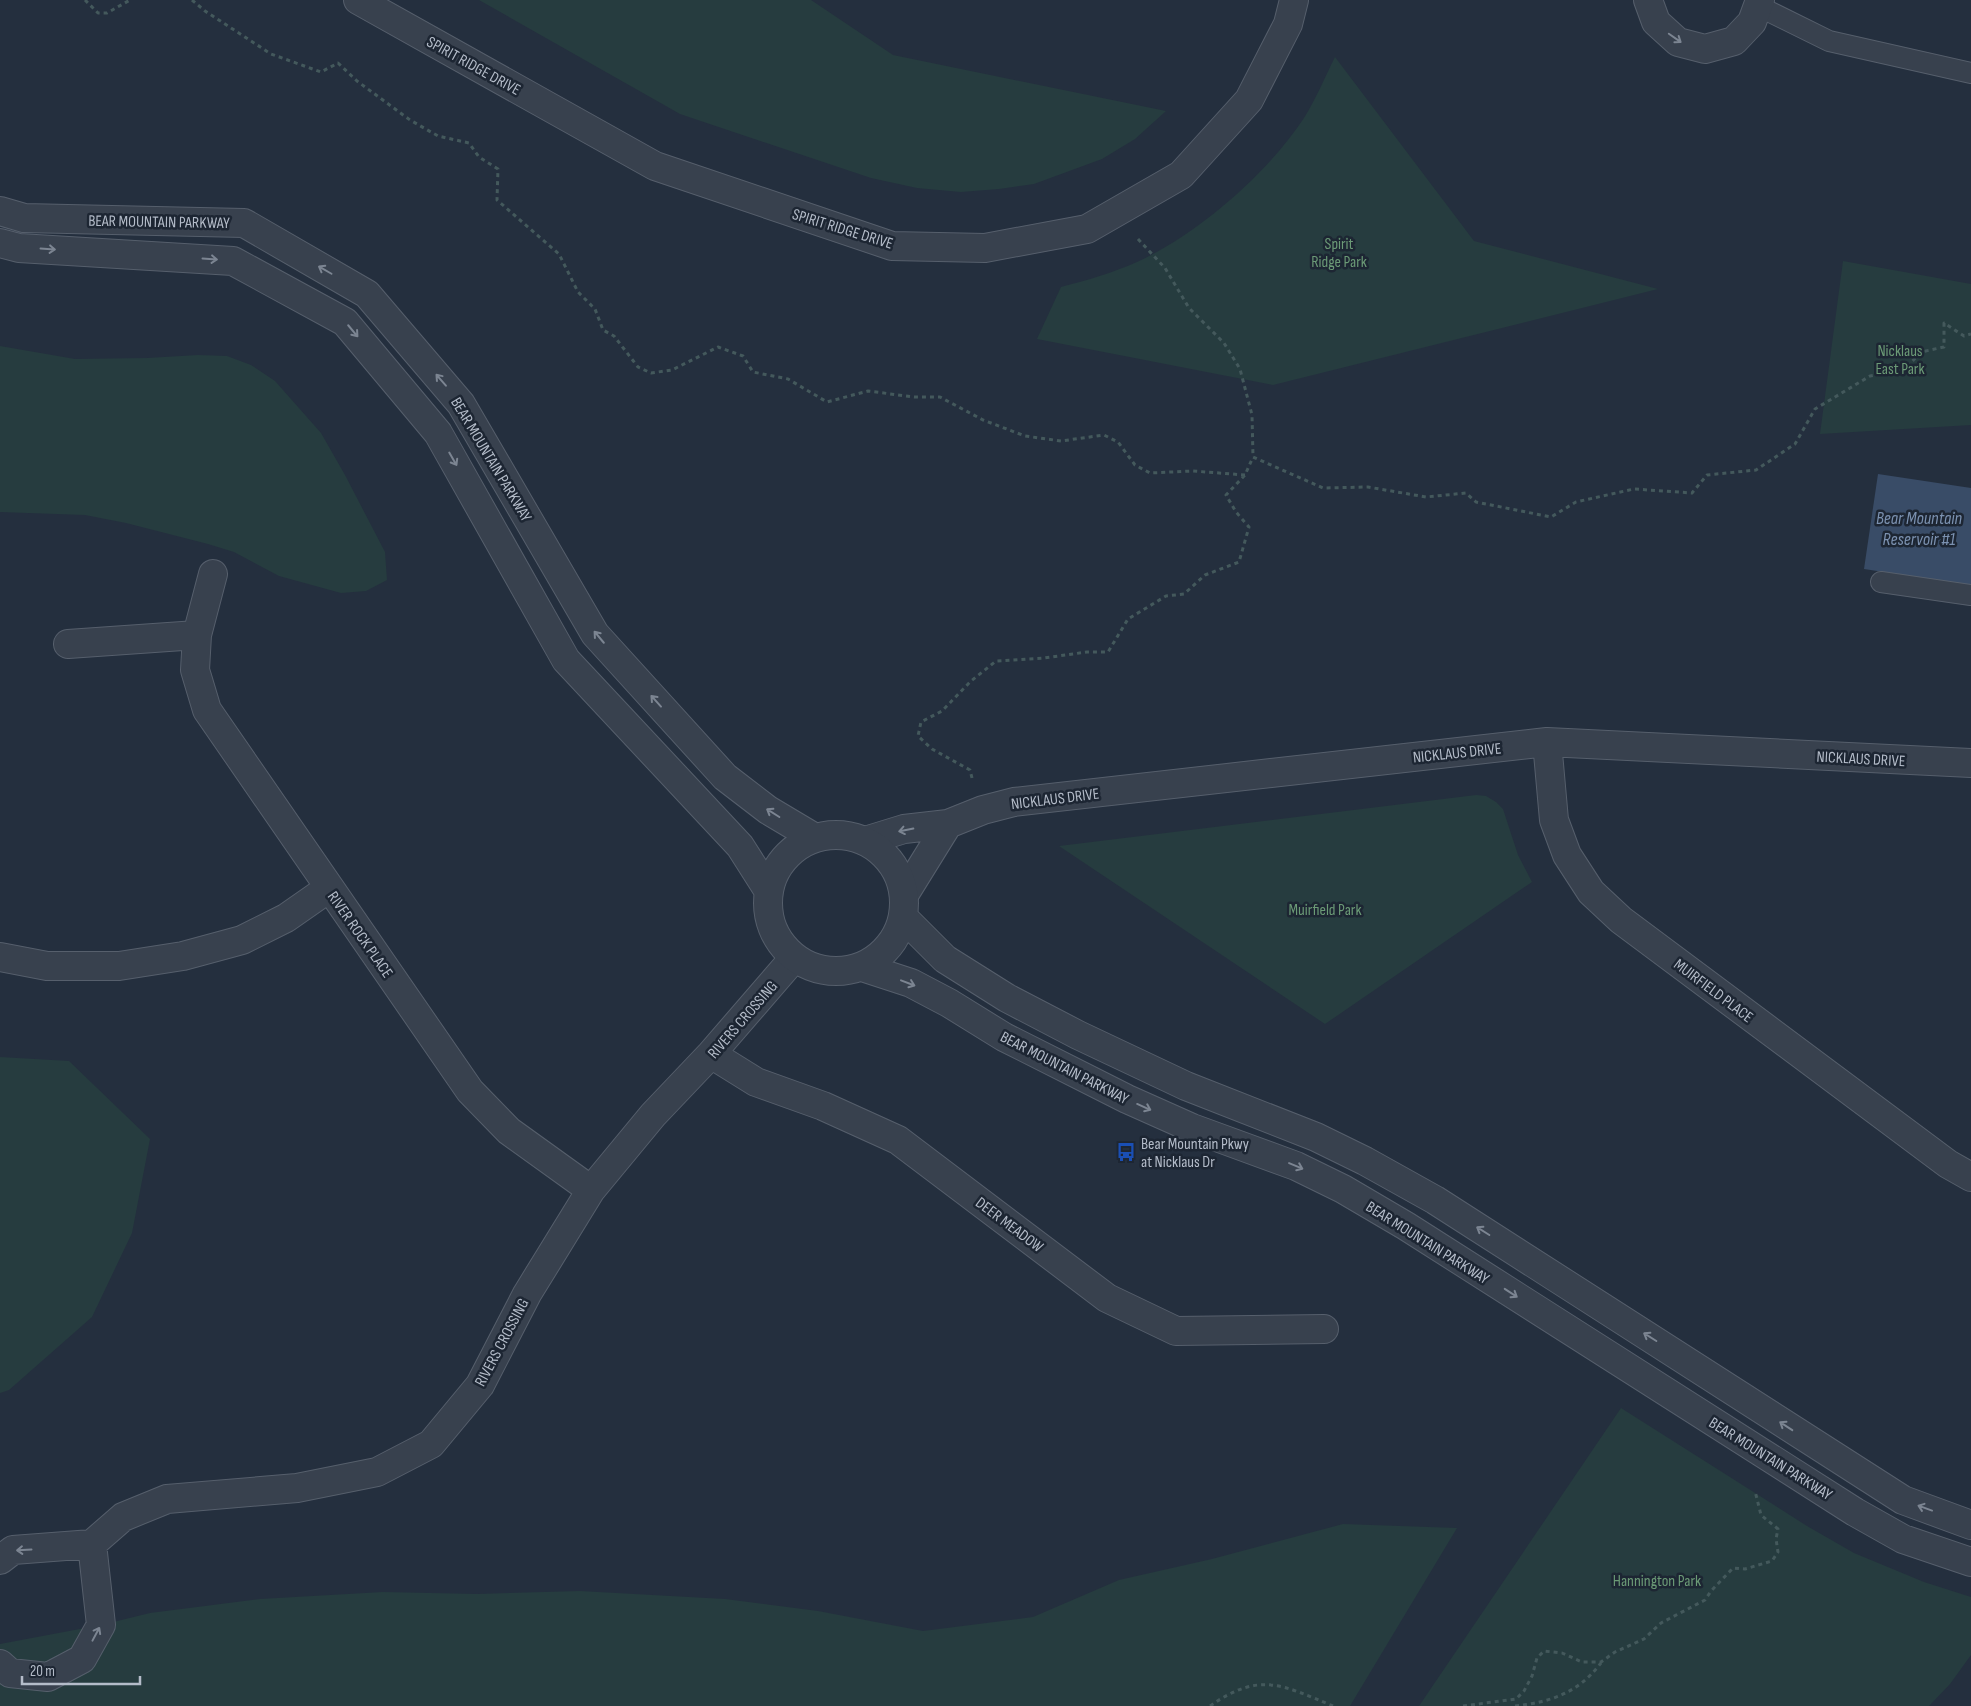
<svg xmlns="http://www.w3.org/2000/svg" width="1971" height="1706" font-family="'Sofia Sans Condensed',sans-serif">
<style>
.green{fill:#263c3f}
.water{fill:#394c67}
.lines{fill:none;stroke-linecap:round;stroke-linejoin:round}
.service-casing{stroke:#565f6c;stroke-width:22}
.minor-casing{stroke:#565f6c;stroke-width:30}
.tertiary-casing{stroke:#565f6c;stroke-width:30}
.path{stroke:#44595c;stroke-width:3;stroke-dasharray:4 4;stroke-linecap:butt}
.service{stroke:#38414e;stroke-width:20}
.minor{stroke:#38414e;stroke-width:28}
.tertiary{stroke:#38414e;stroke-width:28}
.oneway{stroke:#7c8592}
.labels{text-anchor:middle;stroke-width:5;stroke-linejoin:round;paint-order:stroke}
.street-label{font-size:16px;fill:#b4bcc9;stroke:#1d2633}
.park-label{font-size:16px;fill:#6b9a76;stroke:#1d2633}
.poi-label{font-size:16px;fill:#b4bcc9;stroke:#1d2633;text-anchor:start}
.water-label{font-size:18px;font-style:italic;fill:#7c92b1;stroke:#1d2633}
</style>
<rect width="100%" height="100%" fill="#242f3e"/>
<path class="green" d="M479,0h332l82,55 273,56 -31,28 -33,20 -68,25 -35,5 -38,3 -44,-4 -46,-10 -191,-64z
M1335,57l139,184 184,48 -385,96 -236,-46 24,-52c27,-7 51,-14 76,-25 61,-28 130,-88 167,-144 12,-19 21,-41 31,-61z
M1843,261l128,23v141l-151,9z
M0,346l75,13 72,-1 51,-3 29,1 24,9 24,16 46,52 24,42 40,77 2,28 -21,11 -25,2 -62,-17 -45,-24 -26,-8 -82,-21 -41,-8 -85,-3z
M1476,795l10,1 10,6 7,7 15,46 14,27 -207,142 -266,-178z
M0,1057l69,4 81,78 -18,94 -40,84 -83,73 -9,3z
M1621,1408l186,118 47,27 70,29 47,15v58l-21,29 -21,22h-510z
M1343,1524l114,4 -107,178h-1350v-62l101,-19 49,-12 110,-14 123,-7 94,2 103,-3 145,8 93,12 105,20 110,-14 86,-37 93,-21z"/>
<path class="water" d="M1878,474l93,14v97l-107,-16z"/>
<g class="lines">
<g class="service-casing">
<path id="service" d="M1758,6l71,35 142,32
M1881,582l90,13"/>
</g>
<g class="minor-casing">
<path id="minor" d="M358,0l297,166 237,80 93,2 102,-19 94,-54 68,-75 39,-76 6,-24
M1648,0l8,22 22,20 27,7 29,-8 18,-19 8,-22
M213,574l-16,61 -2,35 12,40 263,381 39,40 82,59
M68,644l129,-9
M1547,742l7,78 13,35 24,37 30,28 327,244 23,13
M865,841l39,-12 44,-5 35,-14 31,-8 533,-60 424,21
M904,895l44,-71
M0,957l47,9h72l64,-10 59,-16 44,-22 43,-30
M711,1054l45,28 67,24 75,34 209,158 69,33 148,-2
M92,1544l31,-27 44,-18 130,-11 80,-16 54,-28 49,-59 47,-91 64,-104 62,-75 58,-61 83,-96
M0,1560l13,-10 79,-6 9,81 -19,34 -34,18 -38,-4 -10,-9"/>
</g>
<g class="tertiary-casing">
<path id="tertiary" d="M0,211l24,7 220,5 123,71 94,110 134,230 130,143 43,33 47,28
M0,243l19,5 214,13 112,61 93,111 128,227 174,186 28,44
M768 903a68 68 0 1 1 136 0a68 68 0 1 1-136 0Z
M903,917l42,42 62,39 71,37 108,51 130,51 49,24 70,39 468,300 68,25
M862,967l49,16 38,20 55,34 123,62 65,29 104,38 47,23 63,37 449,286 48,27 68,23"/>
</g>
<path class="path" d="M85,0l13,13h9l23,-13
M192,0l13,11 66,43 50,18 17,-9 19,18 53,39 28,16 31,7 10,14 19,12 -1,31 62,54 19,38 17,17 8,21 11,6 24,31 13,6 21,-3 46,-23 25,9 10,16 35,7 39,23 41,-11 46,6h26l43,23 42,16 36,5 43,-6 14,7 17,23 15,8 43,-2 52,4
M1138,239l27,29 24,40 35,35 16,26 12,46 1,42 70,31 45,-1 58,10 40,-4 10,9 75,15 25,-15 58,-13 58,4 15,-18 49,-5 39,-26 20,-35 55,-33 35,-7 16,-17 23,-5v-24l20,13 7,-2
M972,778l-2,-8 -38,-21 -14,-13 3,-14 21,-11 29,-30 25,-20 48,-3 43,-6h21l20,-33 38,-23 18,-2 21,-19 34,-13 10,-35 -13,-15 -10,-17 19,-20 8,-18
M1210,1706c50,-35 72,-21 123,0
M1463,1706l53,-7 8,-8 8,-15 5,-18 7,-7 18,2 20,9h19l14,-10 29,-13 17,-16 44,-23 6,-9 22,-23 12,1 27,-8 6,-9 -2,-13 2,-10 -17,-14 -6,-24
M1515,1706c36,-4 63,-13 86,-43"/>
<use href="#service" class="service"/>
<use href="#minor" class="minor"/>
<use href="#tertiary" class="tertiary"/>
</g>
<defs><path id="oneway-shaft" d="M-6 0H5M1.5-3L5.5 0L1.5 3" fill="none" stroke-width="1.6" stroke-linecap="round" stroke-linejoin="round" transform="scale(1.25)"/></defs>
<g class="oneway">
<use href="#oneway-shaft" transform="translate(1675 38) rotate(35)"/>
<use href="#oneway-shaft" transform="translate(48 249) rotate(4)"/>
<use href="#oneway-shaft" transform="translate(210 259) rotate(4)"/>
<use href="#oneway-shaft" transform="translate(325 270) rotate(-150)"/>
<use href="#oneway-shaft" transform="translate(353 331) rotate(50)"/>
<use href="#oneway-shaft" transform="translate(441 380) rotate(-131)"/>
<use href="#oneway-shaft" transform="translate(453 459) rotate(60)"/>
<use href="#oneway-shaft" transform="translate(599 637) rotate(-130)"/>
<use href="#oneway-shaft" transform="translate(656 701) rotate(-132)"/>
<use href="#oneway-shaft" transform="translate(773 813) rotate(-148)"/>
<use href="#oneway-shaft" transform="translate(906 830) rotate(169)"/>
<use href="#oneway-shaft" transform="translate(908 983) rotate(21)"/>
<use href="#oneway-shaft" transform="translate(1144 1107) rotate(24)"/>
<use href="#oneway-shaft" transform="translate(1296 1166) rotate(23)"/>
<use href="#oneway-shaft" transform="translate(1483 1231) rotate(-148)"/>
<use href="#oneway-shaft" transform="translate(1511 1293) rotate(33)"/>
<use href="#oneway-shaft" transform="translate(1650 1337) rotate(-148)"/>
<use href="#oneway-shaft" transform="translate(1786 1426) rotate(-147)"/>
<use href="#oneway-shaft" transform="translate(1925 1508) rotate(-160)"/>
<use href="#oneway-shaft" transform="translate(24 1550) rotate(177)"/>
<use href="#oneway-shaft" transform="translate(96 1634) rotate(-62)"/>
</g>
<defs>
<g id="bus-bare" transform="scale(1.5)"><path d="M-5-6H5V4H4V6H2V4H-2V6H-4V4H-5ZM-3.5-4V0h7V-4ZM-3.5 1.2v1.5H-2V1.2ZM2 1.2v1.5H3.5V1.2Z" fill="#1a4fb4" stroke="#1d2633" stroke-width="2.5" paint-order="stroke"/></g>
</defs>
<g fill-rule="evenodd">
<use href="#bus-bare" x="1126" y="1152"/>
</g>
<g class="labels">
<g class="street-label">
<text transform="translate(474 65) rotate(29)" y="6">SPIRIT RIDGE DRIVE</text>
<text transform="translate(159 221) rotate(1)" y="6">BEAR MOUNTAIN PARKWAY</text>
<text transform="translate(843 228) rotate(17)" y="6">SPIRIT RIDGE DRIVE</text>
<text transform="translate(492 459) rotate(59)" y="6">BEAR MOUNTAIN PARKWAY</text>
<text transform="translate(1457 752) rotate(-6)" y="6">NICKLAUS DRIVE</text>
<text transform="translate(1861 758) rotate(3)" y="6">NICKLAUS DRIVE</text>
<text transform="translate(1055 798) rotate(-7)" y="6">NICKLAUS DRIVE</text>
<text transform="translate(361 934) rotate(55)" y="6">RIVER ROCK PLACE</text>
<text transform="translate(1714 990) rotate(37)" y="6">MUIRFIELD PLACE</text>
<text transform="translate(742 1019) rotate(-49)" y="6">RIVERS CROSSING</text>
<text transform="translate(1065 1067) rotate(27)" y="6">BEAR MOUNTAIN PARKWAY</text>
<text transform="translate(1010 1224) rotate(37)" y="6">DEER MEADOW</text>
<text transform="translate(1428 1242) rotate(32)" y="6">BEAR MOUNTAIN PARKWAY</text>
<text transform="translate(501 1342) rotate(-62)" y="6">RIVERS CROSSING</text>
<text transform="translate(1771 1458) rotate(32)" y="6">BEAR MOUNTAIN PARKWAY</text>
</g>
<g class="park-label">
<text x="1339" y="249">Spirit<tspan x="1339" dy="18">Ridge Park</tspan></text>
<text x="1900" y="356">Nicklaus<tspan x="1900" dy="18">East Park</tspan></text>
<text x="1325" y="915">Muirfield Park</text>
<text x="1657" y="1586">Hannington Park</text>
</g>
<g class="poi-label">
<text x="1141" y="1149">Bear Mountain Pkwy<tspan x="1141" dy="18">at Nicklaus Dr</tspan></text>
</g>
<g class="water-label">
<text x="1919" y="524">Bear Mountain<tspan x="1919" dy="21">Reservoir #1</tspan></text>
</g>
</g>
<path d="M22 1676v8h118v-8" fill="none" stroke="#b4bcc9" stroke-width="2.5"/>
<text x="30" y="1676" font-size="15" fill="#b4bcc9" stroke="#1d2633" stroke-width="4" paint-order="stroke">20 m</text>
</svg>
